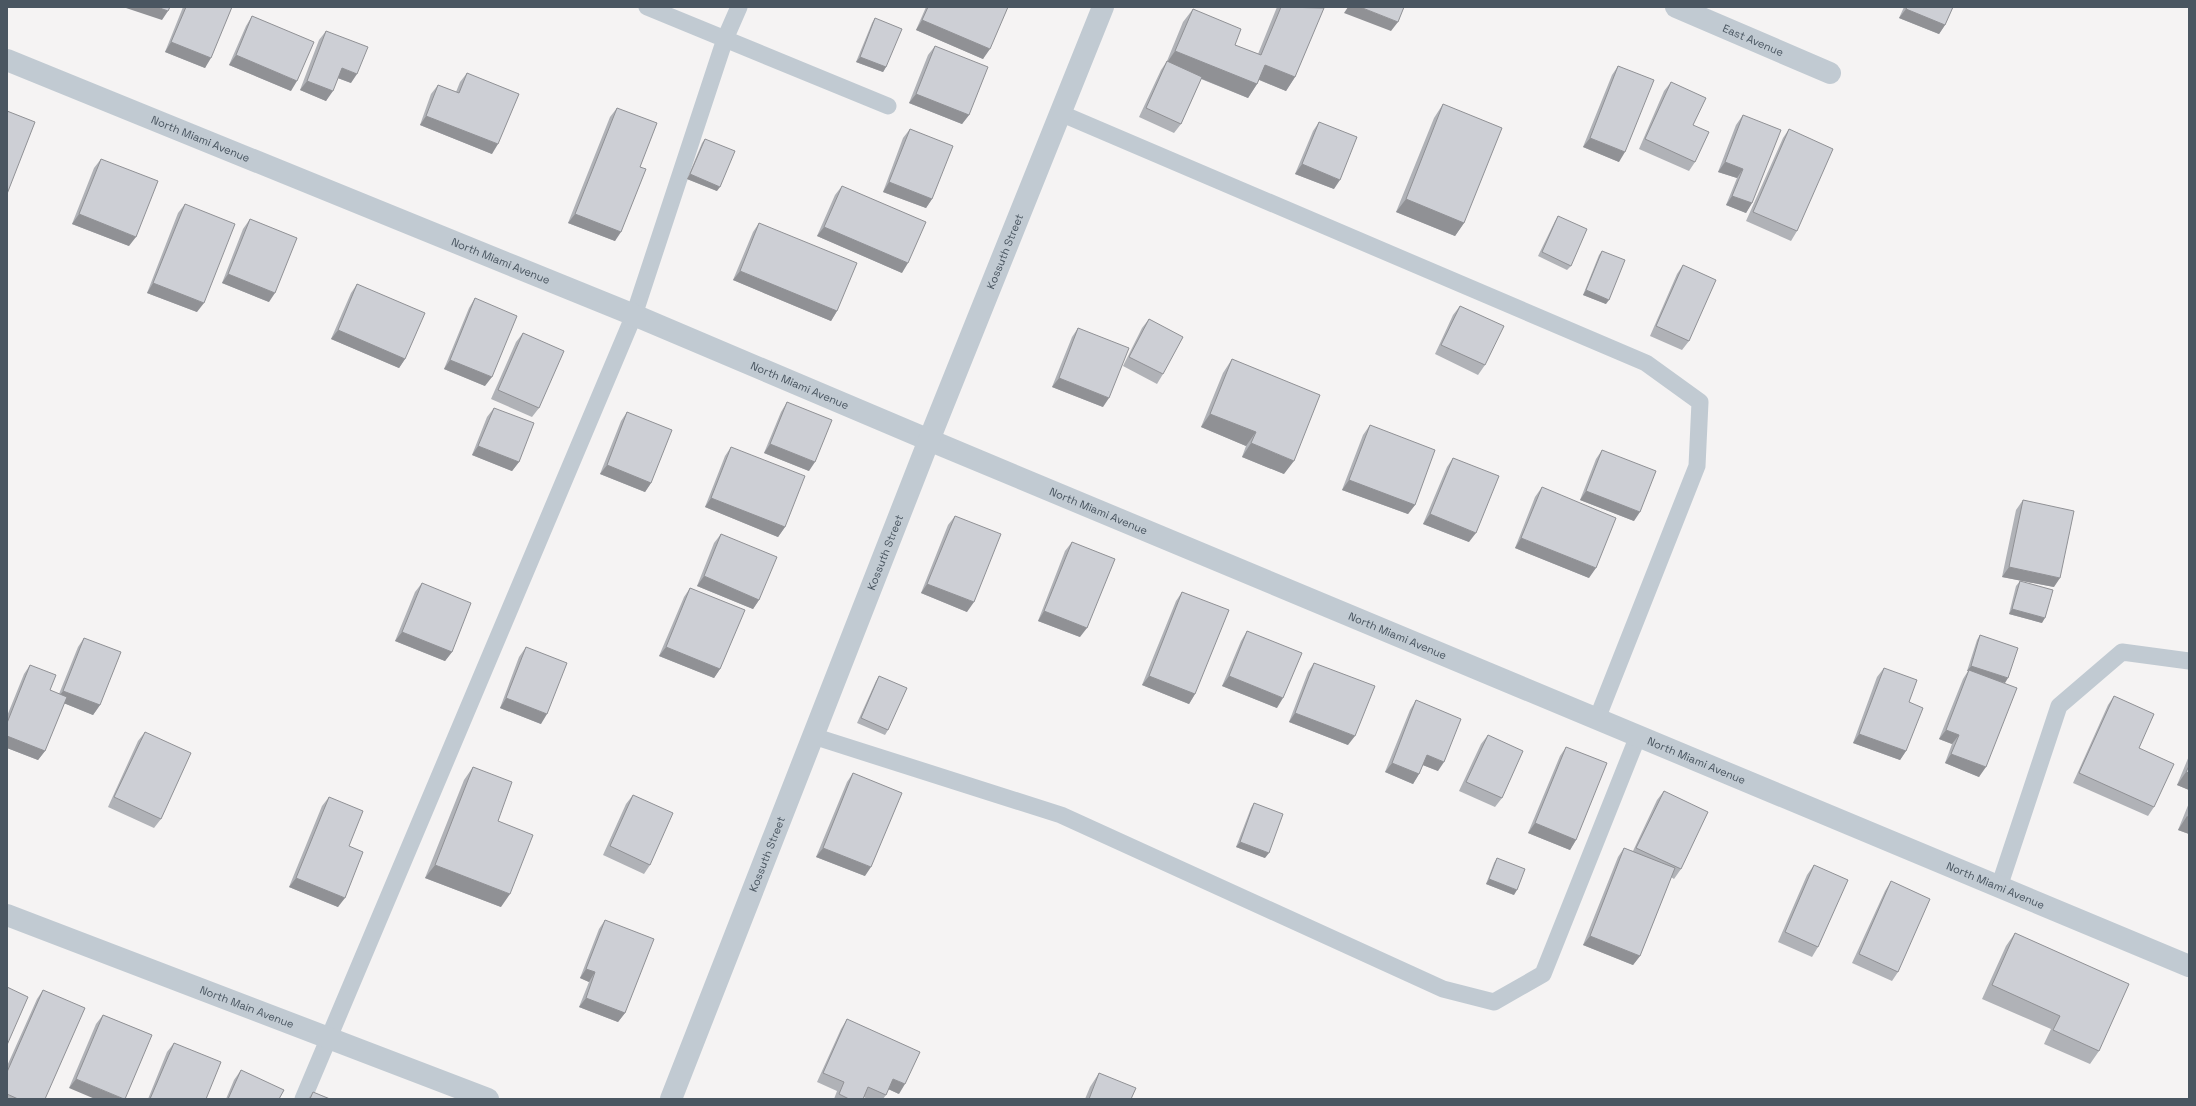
<svg xmlns="http://www.w3.org/2000/svg" width="2196" height="1106" font-family="'Space Grotesk',sans-serif">
<style>
.lines{fill:none;stroke-linecap:round;stroke-linejoin:round}
.lane{stroke:#c1cad2;stroke-width:17}
.street{stroke:#c1cad2;stroke-width:22}
.wall{fill:#b0b2b7}
.shaded-wall{fill:#909195}
.building{fill:#cdcfd5;stroke:#909195}
.labels{text-anchor:middle;stroke-width:4;stroke-linejoin:round;paint-order:stroke}
.street-label{font-size:11px;fill:#4a5661;stroke:#fff}
</style>
<rect width="100%" height="100%" fill="#f5f3f3"/>
<g class="lines">
<path class="lane" d="M647,7l241,99
M1060,113l586,250 54,39 -3,64 -100,253
M813,736l248,79 382,174 51,13 49,-28 95,-238
M1999,887l60,-181 63,-54 67,9
M303,1099l331,-784 91,-276 14,-32"/>
<g class="street">
<path id="s1" d="M1676,7l154,66"/>
<path id="s2" d="M7,60l627,255 295,125 1260,526"/>
<path id="s3" d="M7,915l481,184"/>
<path id="s4" d="M671,1099l258,-659 174,-433"/>
</g>
</g>
<path class="wall" d="M183,7h49l-27,61 -40,-16z
M926,7h82l-25,52 -67,-29z
M1277,7h46l-28,70 -9,14 -27,-11 -2,4 -9,14 -47,-19 -20,45 -7,9 -35,-16 22,-47 6,-9 16,-39 10,-13 42,36 23,9z
M1904,7h49l-8,18 -6,9 -40,-16z
M252,16l39,75 -62,-26 17,-39z
M875,18l11,49 -3,5 -27,-10 16,-39z
M326,31l25,52 -13,-5 -12,23 -26,-11 19,-50z
M935,46l34,69 -7,9 -53,-21 19,-48z
M1618,66l1,96 -36,-15 29,-72z
M467,73l25,81 -72,-29 11,-31 7,-9 18,7 4,-10z
M1671,82l22,43 2,37 -6,9 -50,-22 25,-58z
M1443,104l21,119 -9,13 -59,-24 38,-94z
M617,108l23,59 -25,74 -47,-18 42,-106z
M1743,115l9,88 -6,10 -20,-8 11,-27 -19,-6 18,-47z
M1319,122l15,67 -39,-15 18,-43z
M910,129l22,70 -6,9 -43,-16 20,-54z
M1789,129l8,102 -6,10 -45,-20 37,-83z
M705,139l12,52 -30,-12 15,-36z
M101,159l28,87 -57,-22 22,-56z
M842,186l60,87 -85,-37 18,-41z
M185,204l12,108 -50,-19 31,-80z
M1558,216l13,50 -4,4 -29,-14 17,-35z
M250,219l19,83 -47,-19 21,-54z
M759,223l78,88 -6,10 -98,-41 20,-48z
M1602,251l4,53 -23,-9 16,-40z
M1683,265l6,76 -7,9 -32,-14 27,-62z
M357,284l48,75 -6,9 -68,-29 20,-46z
M475,298l10,88 -41,-17 25,-61z
M1460,306l25,59 -7,10 -43,-21 18,-39z
M1149,319l14,55 -6,10 -34,-18 19,-38z
M1078,328l25,79 -51,-20 20,-50z
M523,333l16,75 -7,9 -41,-18 25,-57z
M1232,359l52,115 -42,-17 4,-11 -45,-19 22,-54z
M787,402l22,69 -45,-18 17,-41z
M494,408l25,54 -7,9 -40,-16 15,-38z
M627,412l24,71 -6,9 -45,-18 21,-53z
M1370,425l45,80 -7,9 -66,-24 21,-55z
M731,447l54,80 -7,10 -73,-30 20,-51z
M1602,450l32,71 -54,-21 16,-41z
M1453,458l16,84 -46,-18 24,-57z
M1542,487l47,91 -74,-30 20,-51z
M2023,500l31,87 -52,-10 14,-67z
M955,516l12,96 -46,-19 27,-68z
M721,534l38,66 -6,9 -56,-23 17,-43z
M1072,542l8,95 -42,-16 27,-70z
M2020,581l22,42 -33,-9 7,-28z
M422,583l30,69 -7,9 -50,-20 20,-49z
M690,588l30,81 -6,9 -55,-22 25,-59z
M1182,592l13,102 -6,10 -47,-19 34,-84z
M1247,631l30,77 -55,-22 19,-45z
M1980,635l25,48 -8,-2 -18,96 -34,-14 7,-19 -13,-5 24,-60 5,-8h-1l10,-31z
M84,638l16,67 -7,10 -29,-12 -19,48 -7,9 -31,-12v-32l17,-42 6,-9 20,25 9,4 19,-47z
M526,647l15,77 -41,-16 19,-51z
M1314,663l34,82 -59,-23 19,-50z
M1884,668l25,34 -3,49 -6,9 -47,-17 24,-66z
M879,676l9,54 -3,5 -28,-12 19,-42z
M2114,696l25,52 15,59 -6,9 -75,-33 35,-78z
M1416,700l22,71 -15,-6 -4,9 -6,10 -28,-12 25,-62z
M145,732l16,87 -7,9 -46,-21 30,-66z
M1488,735l14,63 -7,9 -36,-16 22,-47z
M1566,747l10,93 -6,10 -42,-17 32,-77z
M2189,756v34l-12,-5z
M473,767l25,54 3,86 -76,-29 39,-98z
M853,773l12,103 -49,-19 31,-75z
M1664,791l17,78 -7,10 -3,-2 -31,79 -7,9 -50,-20 35,-88 6,-9 9,3 24,-51z
M633,795l17,70 -6,9 -41,-19 23,-51z
M329,797l20,49 -11,61 -49,-20 33,-81z
M1254,803l11,55 -29,-11 15,-39z
M2189,803v31l-11,-4z
M1497,858l17,37 -28,-11 8,-21z
M1814,865l4,82 -6,10 -34,-15 29,-67z
M1891,881l7,91 -6,9 -40,-18 33,-72z
M605,920l20,93 -7,9 -39,-15 10,-25 -9,-4 19,-49z
M2015,933l84,118 -9,13 -46,-20 7,-15 -69,-30 24,-53z
M43,990l2,109h-38v-33l30,-67z
M103,1015l49,20 -83,53 27,-64z
M847,1019l52,75 -11,-5 -2,6 -3,4h-16l-3,-2 -1,2h-29l3,-8 -20,-9 24,-53z
M174,1043l32,56h-58l19,-47z
M241,1070l38,29h-53l8,-19z
M1099,1073l32,26h-46l5,-12z
M313,1092l17,7h-22z"/>
<path class="shaded-wall" d="M123,7h34l11,4 -6,9z
M1348,7h12l38,15 -7,9 -47,-18z
M1906,9l39,16 -6,9 -40,-16z
M922,20l68,29 -7,10 -67,-29z
M171,42l40,16 -6,10 -40,-16z
M1175,51l82,33 -9,14 -82,-34z
M236,55l61,26 -6,10 -62,-26z
M860,57l26,10 -3,5 -27,-10z
M1265,65l30,12 -9,14 -31,-13z
M342,68l15,6 -6,9 -16,-6z
M307,81l26,10 -7,10 -26,-11z
M916,94l53,21 -7,9 -53,-21z
M426,116l72,28 -6,10 -72,-29z
M1590,138l35,14 -6,10 -36,-15z
M1725,162l18,7 -6,9 -19,-6z
M1302,164l38,16 -6,9 -39,-15z
M690,174l30,13 -3,4 -30,-12z
M889,182l43,17 -6,9 -43,-16z
M1732,196l20,7 -6,10 -20,-8z
M1406,199l58,24 -9,13 -59,-24z
M79,214l57,23 -7,9 -57,-22z
M575,214l46,18 -6,9 -47,-18z
M824,227l84,36 -6,10 -85,-37z
M740,271l97,40 -6,10 -98,-41z
M228,274l47,19 -6,9 -47,-19z
M153,283l51,20 -7,9 -50,-19z
M1586,290l23,10 -3,4 -23,-9z
M338,330l67,29 -6,9 -68,-29z
M450,360l42,17 -7,9 -41,-17z
M1059,378l50,20 -6,9 -51,-20z
M1210,414l46,18 -10,14 -45,-19z
M1251,443l43,18 -10,13 -42,-17z
M770,444l45,18 -6,9 -45,-18z
M478,446l41,16 -7,9 -40,-16z
M607,465l44,18 -6,9 -45,-18z
M1349,480l66,25 -7,9 -66,-24z
M1586,491l54,21 -6,9 -54,-21z
M711,498l74,29 -7,10 -73,-30z
M1430,514l46,19 -7,9 -46,-18z
M1521,538l75,30 -7,10 -74,-30z
M2009,567l51,11 -6,9 -52,-10z
M704,576l55,24 -6,9 -56,-23z
M927,584l47,18 -7,10 -46,-19z
M2012,609l33,9 -3,5 -33,-9z
M1044,611l43,17 -7,9 -42,-16z
M402,632l50,20 -7,9 -50,-20z
M666,647l54,22 -6,9 -55,-22z
M1971,666l37,12 -3,5 -36,-11v-2l-1,1h-1z
M1149,676l46,18 -6,10 -47,-19z
M1229,676l54,22 -6,10 -55,-22z
M63,691l37,14 -7,10 -37,-15z
M506,698l41,16 -6,10 -41,-16z
M1295,713l60,23 -7,9 -59,-23z
M1946,730l13,5 -7,9 -13,-5z
M1859,734l47,17 -6,9 -47,-17z
M7,736l38,15 -7,9 -31,-12z
M1951,754l35,13 -7,10 -34,-14z
M1427,755l17,7 -6,9 -18,-7z
M1392,763l27,11 -6,10 -28,-12z
M2186,772l3,1v17l-12,-5z
M2187,816l2,1v17l-11,-4z
M1535,823l41,17 -6,10 -42,-17z
M1240,842l29,11 -4,5 -29,-11z
M823,848l48,19 -6,9 -49,-19z
M435,865l75,29 -9,13 -76,-29z
M296,878l49,20 -7,9 -49,-20z
M1489,879l28,11 -3,5 -28,-11z
M1590,936l50,20 -7,9 -50,-20z
M586,969l9,3 -6,10 -9,-4z
M586,998l39,15 -7,9 -39,-15z
M76,1079l48,20h-29l-26,-11z
M893,1079l12,5 -6,10 -13,-6z"/>
<path class="building" d="M157,7h13l-2,4z
M186,7h46l-21,51 -40,-16z
M928,7h80l-18,42 -68,-29z
M1281,7l43,1 -29,69 -30,-12 -8,19 -82,-33 18,-42 48,20 -6,16 26,10z
M1360,7h44l-6,15z
M1907,7h46l-8,18 -39,-16z
M252,16l62,26 -17,39 -61,-26z
M875,18l27,11 -16,38 -26,-10z
M326,31l42,16 -11,27 -15,-6 -9,23 -26,-10z
M935,46l53,21 -19,48 -53,-21z
M1167,61l35,16 -21,47 -35,-16z
M1618,66l36,14 -29,72 -35,-14z
M467,73l52,21 -21,50 -72,-28 12,-31 21,8z
M1671,82l35,16 -13,27 16,7 -14,30 -50,-23z
M1443,104l59,24 -38,95 -58,-24z
M617,108l40,15 -17,44 6,2 -25,63 -46,-18z
M7,111l28,11 -28,72z
M1743,115l38,15 -29,73 -20,-7 11,-27 -18,-7z
M1319,122l38,15 -17,43 -38,-16z
M910,129l43,17 -21,53 -43,-17z
M1789,129l44,20 -36,82 -44,-19z
M705,139l30,12 -15,36 -30,-13z
M101,159l57,22 -22,56 -57,-23z
M842,186l84,36 -18,41 -84,-36z
M185,204l50,20 -31,79 -51,-20z
M1558,216l29,13 -16,37 -29,-14z
M250,219l47,19 -22,55 -47,-19z
M759,223l98,40 -20,48 -97,-40z
M1602,251l23,9 -16,40 -23,-10z
M1683,265l33,15 -27,61 -33,-15z
M357,284l68,29 -20,46 -67,-29z
M475,298l42,18 -25,61 -42,-17z
M1460,306l44,20 -19,39 -44,-20z
M1149,319l34,18 -20,37 -34,-17z
M1078,328l51,20 -20,50 -50,-20z
M523,333l41,18 -25,57 -41,-18z
M1232,359l88,36 -26,66 -43,-18 5,-11 -46,-18z
M787,402l45,18 -17,42 -45,-18z
M494,408l40,15 -15,39 -41,-16z
M627,412l45,18 -21,53 -44,-18z
M1370,425l65,25 -20,55 -66,-25z
M731,447l74,29 -20,51 -74,-29z
M1602,450l54,21 -16,41 -54,-21z
M1453,458l46,18 -23,57 -46,-19z
M1542,487l74,31 -20,50 -75,-30z
M2023,500l51,11 -14,67 -51,-11z
M955,516l46,18 -27,68 -47,-18z
M721,534l56,23 -18,43 -55,-24z
M1072,542l43,17 -28,69 -43,-17z
M2020,581l33,9 -8,28 -33,-9z
M422,583l49,20 -19,49 -50,-20z
M690,588l55,22 -25,59 -54,-22z
M1182,592l47,18 -34,84 -46,-18z
M1247,631l55,22 -19,45 -54,-22z
M1980,635l38,13 -10,30 -37,-12z
M84,638l37,14 -21,53 -37,-14z
M526,647l41,16 -20,51 -41,-16z
M1314,663l61,23 -20,50 -60,-23z
M30,665l26,10 -6,15 17,7 -22,54 -38,-15v-13z
M1884,668l33,12 -8,22 14,6 -17,43 -47,-17z
M1969,670l48,18 -31,79 -35,-13 8,-19 -13,-5z
M879,676l28,12 -19,42 -27,-12z
M2114,696l40,18 -15,34 35,16 -20,43 -75,-34z
M1416,700l45,19 -17,43 -17,-7 -8,19 -27,-11z
M145,732l46,21 -30,66 -47,-22z
M1488,735l35,16 -21,47 -36,-16z
M1566,747l41,16 -31,77 -41,-17z
M2189,766v7l-3,-1z
M473,767l39,15 -14,39 35,14 -23,59 -75,-29z
M853,773l49,20 -31,74 -48,-19z
M1664,791l44,21 -27,57 -45,-21z
M633,795l40,18 -23,52 -40,-19z
M329,797l34,14 -14,35 14,6 -18,46 -49,-20z
M1254,803l29,11 -14,39 -29,-11z
M1624,848l51,20 -35,88 -50,-20z
M1497,858l28,11 -8,21 -28,-11z
M1814,865l34,15 -30,67 -33,-15z
M1891,881l39,18 -32,73 -39,-18z
M605,920l49,19 -29,74 -39,-15 9,-26 -9,-3z
M2015,933l114,51 -30,67 -46,-21 7,-14 -68,-31z
M7,987l21,10 -21,48z
M43,990l42,18 -40,91h-27l-11,-5v-22z
M103,1015l49,20 -27,64h-1l-48,-20z
M847,1019l73,33 -15,32 -12,-5 -7,16 -18,-8 -5,12h-14l-10,-5 5,-12 -21,-9z
M174,1043l47,19 -15,37h-56z
M241,1070l43,20 -5,9h-51z
M1099,1073l37,15 -5,11h-42z
M313,1092l17,7h-20z"/>
<g class="labels">
<g class="street-label">
<text dy="4" stroke="none"><textPath href="#s1" startOffset="84">East Avenue</textPath></text>
<text dy="4" stroke="none"><textPath href="#s2" startOffset="209">North Miami Avenue</textPath></text>
<text dy="4" stroke="none"><textPath href="#s4" startOffset="911">Kossuth Street</textPath></text>
<text dy="4" stroke="none"><textPath href="#s2" startOffset="533">North Miami Avenue</textPath></text>
<text dy="4" stroke="none"><textPath href="#s2" startOffset="857">North Miami Avenue</textPath></text>
<text dy="4" stroke="none"><textPath href="#s2" startOffset="1181">North Miami Avenue</textPath></text>
<text dy="4" stroke="none"><textPath href="#s4" startOffset="587">Kossuth Street</textPath></text>
<text dy="4" stroke="none"><textPath href="#s2" startOffset="1505">North Miami Avenue</textPath></text>
<text dy="4" stroke="none"><textPath href="#s2" startOffset="1829">North Miami Avenue</textPath></text>
<text dy="4" stroke="none"><textPath href="#s4" startOffset="263">Kossuth Street</textPath></text>
<text dy="4" stroke="none"><textPath href="#s2" startOffset="2153">North Miami Avenue</textPath></text>
<text dy="4" stroke="none"><textPath href="#s3" startOffset="257">North Main Avenue</textPath></text>
</g>
</g>
<rect width="2196" height="1106" fill="none" stroke="#4a5661" stroke-width="16"/>
</svg>
